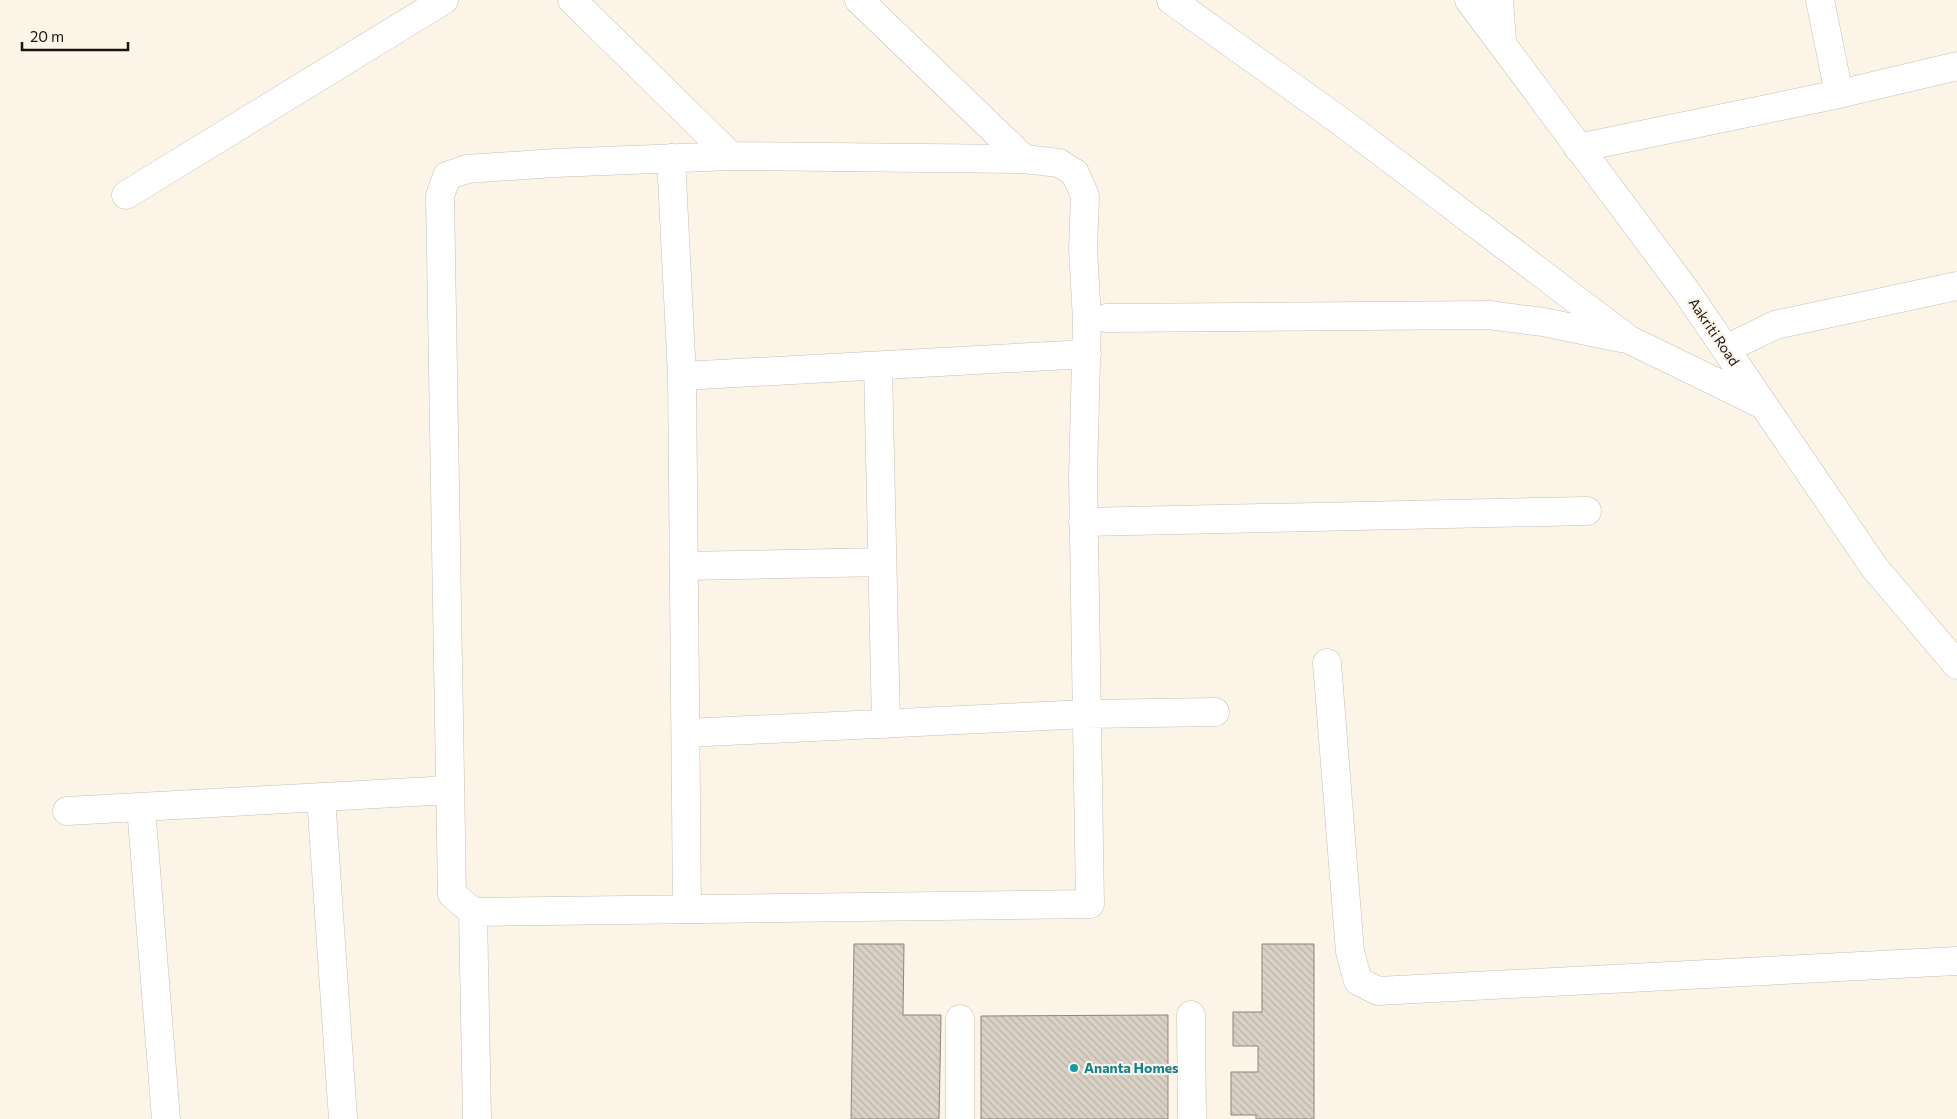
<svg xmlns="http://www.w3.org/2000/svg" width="1957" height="1119" font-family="Commissioner,sans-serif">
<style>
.building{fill:url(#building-back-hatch);stroke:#8d857b}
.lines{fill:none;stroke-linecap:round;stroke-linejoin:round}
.street-casing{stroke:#c7beb3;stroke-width:29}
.street{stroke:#fff;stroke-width:28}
.culture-dot{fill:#0f9aa8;stroke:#fdf4e8;stroke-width:2}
.labels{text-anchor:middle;stroke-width:4.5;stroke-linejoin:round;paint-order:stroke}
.street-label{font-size:14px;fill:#171410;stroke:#fdf4e8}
.culture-label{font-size:14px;font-weight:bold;fill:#0d838f;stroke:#fdf4e8;text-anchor:start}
</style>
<defs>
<pattern id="building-back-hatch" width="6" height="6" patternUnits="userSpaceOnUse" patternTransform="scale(1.25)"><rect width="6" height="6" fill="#d9d0c6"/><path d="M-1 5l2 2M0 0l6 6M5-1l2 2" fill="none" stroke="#bab2a9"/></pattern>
</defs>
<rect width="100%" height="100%" fill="#fdf4e8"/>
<path class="building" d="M854,944h50l-1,71h38l-2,104h-88z
M1262,944h52v175h-58v-4h-25v-43h27v-26h-25v-34h29z
M1168,1015v104h-187v-103z"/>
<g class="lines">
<g class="street-casing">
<path id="street" d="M572,0l159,156 293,3
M1171,0l172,123 285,216 135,66
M1469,0l217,291 188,276 83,98
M1499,0l3,42
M1820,0l19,94
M1578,148l261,-54 118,-28
M671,158l11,218 5,533
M126,195l318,-195
M1107,318l382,-3 54,7 78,16
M1726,349l49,-24 182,-39
M878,366l8,358
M682,376l405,-22
M1083,522l504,-11
M684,566l198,-4
M1327,663l23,289 8,29 20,10 579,-30
M686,733l401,-19 128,-2
M321,797l22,322
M141,807l25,312
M67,811l383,-21
M473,912l-21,-18 -12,-698 7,-20 20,-7 88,-6 176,-7
M1191,1015l1,104
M960,1019v100
M477,1119l-4,-207 617,-8 -7,-427 4,-157 -4,-72 2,-52 -10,-23 -16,-10 -35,-4 -165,-159"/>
</g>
<use href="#street" class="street"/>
</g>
<circle class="culture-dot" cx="1074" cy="1068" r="5"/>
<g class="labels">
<g class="street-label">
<text transform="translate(1714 332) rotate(56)" y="5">Aakriti Road</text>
</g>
<g class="culture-label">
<text x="1084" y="1073">Ananta Homes</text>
</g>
</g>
<path d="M22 42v8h106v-8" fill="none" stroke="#171410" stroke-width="2.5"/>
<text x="30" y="42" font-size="15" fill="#171410" stroke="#fdf4e8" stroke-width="4" paint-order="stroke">20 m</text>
</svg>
